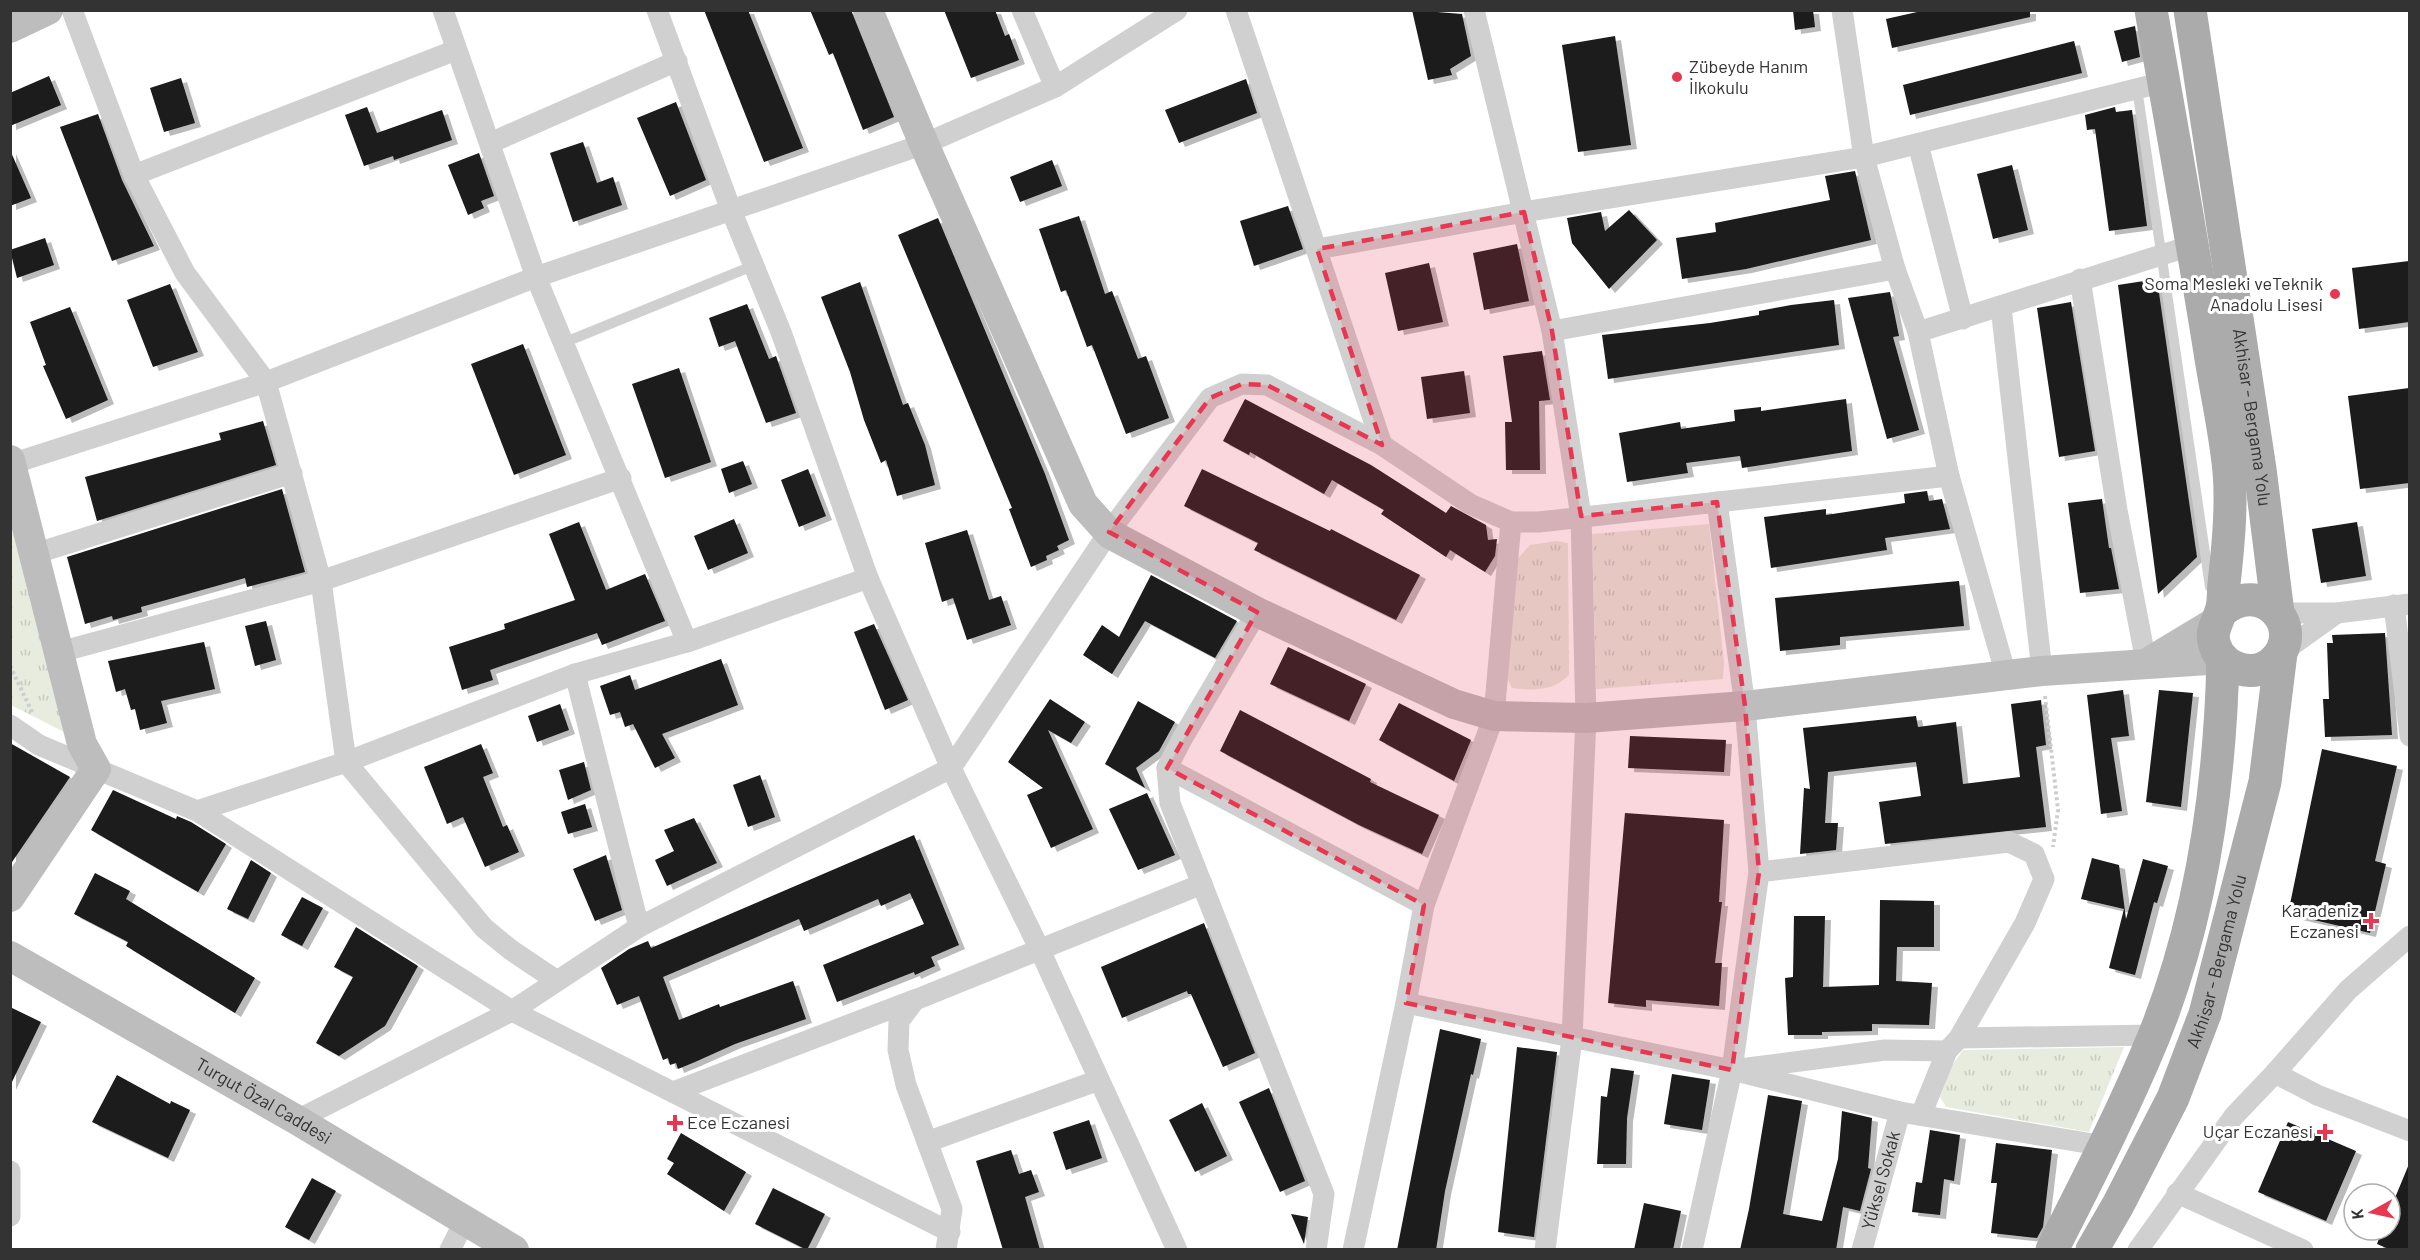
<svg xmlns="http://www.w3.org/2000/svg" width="2420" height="1260" font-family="Barlow,sans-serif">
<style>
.grass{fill:url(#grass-tufts)}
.building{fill:#1a1a1a;filter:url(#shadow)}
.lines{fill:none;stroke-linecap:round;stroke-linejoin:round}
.path{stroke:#cdcdcd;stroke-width:4;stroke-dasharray:3 3;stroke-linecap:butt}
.lane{stroke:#d0d0d0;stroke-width:10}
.street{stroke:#d0d0d0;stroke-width:21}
.secondary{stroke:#bdbdbd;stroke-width:30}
.primary{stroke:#ababab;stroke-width:33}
.marked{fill:#e83750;fill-opacity:0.2;stroke:#e83750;stroke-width:4.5;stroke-dasharray:12 8;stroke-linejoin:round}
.poi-dot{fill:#e83750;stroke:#fff;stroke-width:2}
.labels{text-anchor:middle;stroke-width:6;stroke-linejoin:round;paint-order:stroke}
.poi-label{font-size:18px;fill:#333;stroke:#fff;text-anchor:end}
.street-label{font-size:18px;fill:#333;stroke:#fff}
</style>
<defs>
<pattern id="grass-tufts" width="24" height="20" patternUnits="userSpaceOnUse" patternTransform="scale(1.5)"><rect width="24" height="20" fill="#e7ecdf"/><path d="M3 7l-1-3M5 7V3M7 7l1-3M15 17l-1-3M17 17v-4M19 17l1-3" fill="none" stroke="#c7cbc0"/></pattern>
<filter id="shadow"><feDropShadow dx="6" dy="4" stdDeviation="0" flood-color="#0004"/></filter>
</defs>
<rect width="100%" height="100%" fill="#fff"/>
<path class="grass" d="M10,488l62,248 -61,-31z
M1709,524l15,139 -1,16 -127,10 -4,-155z
M1556,541l12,2 1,132c-16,16 -35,16 -57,13l-8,-16 6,-105 20,-22z
M2124,1047l-35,85 -143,-25 -6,-10 11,-30 12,-17z"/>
<path class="building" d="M704,10h44l55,138 -39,14z
M810,10h41l43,107 -31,13 -30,-77 -4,2z
M944,10h51l10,26 4,-2 10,26 -48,18z
M1412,10l50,4 9,42 -21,13 2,6 -24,5z
M1793,10h20l2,17 -20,3z
M1926,10h104v7l-138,31 -6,-29z
M2135,26l5,31 -18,5 -8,-31z
M1615,36l16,109 -53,7 -16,-107z
M2074,41l8,32 -172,42 -7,-30z
M49,76l12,29 -51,21v-33z
M181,78l14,45 -31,9 -14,-44z
M1246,79l11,34 -78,30 -14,-33z
M676,102l30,78 -36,16 -33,-78z
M367,107l10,26 65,-23 10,30 -58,20 -1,-4 -29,10 -19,-51z
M2115,107l1,5 16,-2 15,116 -38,5 -14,-102 -8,1 -2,-15z
M98,114l24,66 32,66 -42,15 -52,-134z
M583,142l14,41 16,-6 9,28 -49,17 -23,-69z
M10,150l21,48 -21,8z
M479,153l15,43 -13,5 3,7 -16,7 -20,-50z
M1052,160l10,26 -42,16 -10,-25z
M2012,165l16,65 -35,9 -16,-65z
M1855,171l16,69 -125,29 -64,10 -6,-41 40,-6 -1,-9 115,-23 -5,-24z
M1288,206l15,43 -49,17 -14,-45z
M1629,210l28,30 -48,49 -37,-46 -5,-25 34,-6 4,19z
M1079,216l26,78 7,-3 26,68 8,-3 23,62 -43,16 -34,-89 -5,2 -21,-57 -5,2 -22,-63z
M938,218l107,256 24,66 -12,6 2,4 -13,6 1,4 -16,7 -22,-58 3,-1 -114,-273z
M45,238l9,27 -37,13 -7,-28z
M1517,244l12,57 -45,9 -11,-57z
M2409,261v61l-50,7 -7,-61z
M1429,263l14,59 -45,9 -13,-58z
M2157,279l40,278 -39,37 -40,-309z
M860,282l43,123 5,-2 17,42 10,40 -38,11 -11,-36 -5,3 -17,-43 -14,-48 -29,-75z
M170,284l28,68 -45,15 -26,-67z
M1890,292l9,44 -6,1 26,93 -32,9 -39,-141z
M1834,300l5,45 -231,34 -6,-44 108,-12 49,-8v-4l32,-6z
M2071,302l24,149 -36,6 -22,-149z
M747,304l22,55 7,-3 20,57 -30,10 -31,-82 -16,6 -10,-29z
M70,307l38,93 -42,19 -23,-53 3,-1 -16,-43z
M523,344l43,111 -52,20 -43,-111z
M1542,351l8,49 -11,1 1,69h-34l-1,-48h7l-9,-66z
M679,368l32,94 -46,16 -33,-94z
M1464,371l6,42 -43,6 -6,-42z
M2409,388v95l-49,6 -12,-93z
M1245,399l126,66 75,48 5,-7 35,19 2,15 9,-1 -2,17 -10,16 -35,-22 -4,7 -65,-43 3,-4 -52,-30 -8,14 -74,-42 -1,3 -26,-14z
M1846,399l6,52 -110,17 -2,-12 -54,7 2,10 -61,9 -8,-49 61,-11 1,7 54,-8 -1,-11 27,-3v4z
M263,421l13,44 -179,56 -12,-44 136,-37 -2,-7z
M743,461l9,23 -23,9 -8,-24z
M808,469l18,47 -27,11 -18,-47z
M1202,469l128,62 1,-2 89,46 -24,45 -142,-70 4,-7 -74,-37z
M282,489l23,83 -58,15 -2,-9 -104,29 1,5 -29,8 -1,-4 -27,8 -18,-67z
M1927,491l2,10 13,-2 8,30 -65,9 2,12 -116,18 -7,-51 62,-8v6l79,-12 -1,-9z
M2102,499l7,49h2l8,41 -39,4 -12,-90z
M734,519l14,34 -40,17 -14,-34z
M579,522l27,68 39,-16 20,47 -63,24 -5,-12 -107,37 3,10 -31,10 -13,-43 56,-18 -1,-5 71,-24 -26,-66z
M2357,522l9,54 -45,7 -9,-54z
M967,530l22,70 12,-4 10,29 -44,15 -14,-42 -11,4 -17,-59z
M1151,575l86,46 -22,37 -70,-37 -33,53 -29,-19 19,-30 17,12z
M1959,581l5,45 -124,11v8l-60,6 -5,-53z
M266,621l10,39 -21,6 -10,-40z
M874,624l34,76 -23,10 -31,-78z
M2385,633l7,102 -67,2 -2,-38h6l-2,-56h6l-1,-8z
M204,642l11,47 -54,12 6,22 -27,7 -5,-21 -4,1 -6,-21 -9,3 -8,-31z
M1288,647l78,37 -17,37 -79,-37z
M721,659l17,46 -76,29 13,24 -20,10 -22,-44 -8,3 -5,-15 -10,3 -10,-29 30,-11 5,15z
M2123,690l6,46 -18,2 11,73 -21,3 -14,-119z
M2159,690l34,3 -12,114 -35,-5z
M1050,699l35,23 -14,21 -23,-13 45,99 -42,19 -24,-53 16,-7 -35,-26z
M2041,700l5,45 -10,2 10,80 -161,17 -6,-42 42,-6 -5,-34 -36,4 -52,6 -3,51h13l-2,27 -36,4 4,-66 6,1 -7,-61 113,-12 2,11 38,-5 7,62 57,-7 -9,-73z
M1138,701l37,21 -16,29 -23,17 9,20 -40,-24z
M1399,703l72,37 -17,41 -75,-41z
M560,704l9,26 -32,12 -9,-26z
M1240,710l131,69 -1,3 69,33 -17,39 -63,-29 -139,-74z
M1630,736l96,4 -2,32 -96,-4z
M10,743l60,34 -60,88z
M481,744l12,29 -10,4 20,50 4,-2 12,27 -34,15 -22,-50 -16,7 -23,-57z
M2322,749l75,17 -22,95 11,3 -16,69 -82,-19z
M584,762l7,28 -23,10 -9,-30z
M760,775l15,42 -27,10 -15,-42z
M113,790l63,29 1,-3 14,6 35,22 -28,48 -107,-62z
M1147,793l28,62 -37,15 -29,-61z
M585,804l7,23 -24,7 -7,-22z
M1625,813l99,7 -5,82h3l-7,61h7l-3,43 -73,-6v7l-38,-4z
M694,818l23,45 -50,23 -12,-26 19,-9 -10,-21z
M914,835l45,110 -28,12 4,9 -20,9 -1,-3 -77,30 -14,-37 101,-41 -14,-31 -29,13 -3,-7 -74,32 -5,-12 -136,58 16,43 40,-16 1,3 73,-26 13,38 -71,25 -40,18 -17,7 -2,-6 -6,2 -2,-7 -5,2 -24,-64 -22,9 -16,-37 28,-19 19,-8 3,7z
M606,855l16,55 -27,11 -22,-52z
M2092,858l27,7 7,54 17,-60 25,7 -11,37 -3,-1 -19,73 -26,-7 15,-59 -43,-10z
M251,860l20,13 -23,46 -21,-10z
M95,873l35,18 -4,8 129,79 -20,35 -109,-67 2,-4 -54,-28z
M302,897l21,11 -21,38 -21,-11z
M1880,900l54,1v46h-37l-1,34 36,2 -3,42 -57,-1v7l-50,1v3h-34l-3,-57 8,-1 1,-61h31l-2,71 56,-2z
M1204,923l51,130 -32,14 -32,-73h-3l-1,-3 -65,27 -21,-51z
M356,927l62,39 -33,60 -46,30 -23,-13 37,-66 -19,-10z
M10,1007l31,15 -31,64z
M1440,1029l41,10 -8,36 -2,-1 -26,117 -9,59h-39z
M1517,1047l40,5 -23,185 -36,-5z
M1611,1068l23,3 -7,47 -1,46h-29l4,-68 6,1z
M1672,1074l38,6 -8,50 -38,-6z
M117,1075l53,29 1,-3 19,9 -22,48 -76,-36z
M1269,1088l36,93 -25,11 -41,-90z
M1768,1095l34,6 -19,113 39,7 16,-62 4,-48 30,7 -4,50 3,1 -11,42 -17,-4 -7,43h-96l9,-41z
M1202,1103l25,53 -32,16 -26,-52z
M1089,1120l13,38 -36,12 -13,-38z
M2288,1122l68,29 -30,70 -68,-29z
M1930,1130l30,5 -6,46 -10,-2 -4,36 -28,-3 4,-30 6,1z
M681,1133l65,39 -22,39 -57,-37 7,-11 -7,-4z
M1996,1143l56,7 -9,77 -6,11 -46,-5 6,-50h-6z
M1011,1150l8,24 12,-4 8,22 -14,5 15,53h-37l-27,-89z
M2409,1164v86h-18l-14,-6 5,-14h8v-20z
M312,1178l24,13 -27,49 -24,-13z
M773,1188l52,26 -18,36 -52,-26z
M1644,1203l37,8 -8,39h-39z
M1291,1214l17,3 -4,27z"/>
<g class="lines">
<path class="path" d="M10,666l23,48
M2045,696l13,114 -5,37"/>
<path class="lane" d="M2137,88l73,499
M563,343l192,-78"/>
<g class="street">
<path d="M72,10l62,165 51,98 81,109 55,199 25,181 138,166 27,22 46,31"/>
<path d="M443,10l93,267 151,365"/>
<path d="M657,10l74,200 50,122 87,246 83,190 88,180 138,302"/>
<path d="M1022,10l33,77"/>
<path d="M1236,10l146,435"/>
<path d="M1474,10l78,321 29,185 5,202 -14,320 -27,212"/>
<path d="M1842,10l22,147 31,112 23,63 31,144 57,199"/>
<path d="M490,143l187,-82"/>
<path d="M1918,144l45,175"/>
<path d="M134,175l322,-125"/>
<path d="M1317,249l207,-37 340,-55 300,-75"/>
<path d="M2080,279l37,231 29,152"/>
<path d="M2001,307l41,364"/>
<path d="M1552,331l343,-62"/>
<path d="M1918,332l275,-87"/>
<path d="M11,464l255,-82 270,-105 388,-133 131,-57 122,-77"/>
<path d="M1717,502l28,204 14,166 -27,198 153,-20 62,1"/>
<path d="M34,554l258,-81"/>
<path d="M2394,605l16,131"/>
<path d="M1257,612l-75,127 -15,29 3,35 154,391 -8,56"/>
<path d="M2278,613h59l73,-9"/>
<path d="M60,652l261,-71 300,-103"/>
<path d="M2281,653l56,-40"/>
<path d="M575,674l64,253"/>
<path d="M10,725l29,20 158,66 315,200 438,221"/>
<path d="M1167,768l257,137"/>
<path d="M197,811l149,-49 229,-88 112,-32 181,-64"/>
<path d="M1759,872l250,-30 25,12 10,25 -19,44 -66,115 -12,13 -26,64"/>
<path d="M1406,1003l326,67 168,42 205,34"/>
<path d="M1959,1038l195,-3"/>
<path d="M2275,1073l73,-83 62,-54"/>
<path d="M673,1092l241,-92"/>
<path d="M297,1120l215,-109 127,-84 312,-159 158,-236 101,-134 32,-14 25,1 115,60 88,59 41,18h28l410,-46"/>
<path d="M927,1142l172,-62"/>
<path d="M10,1171v45"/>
<path d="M2177,1193l126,57"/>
<path d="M450,1250l15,-30"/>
<path d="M946,1250l6,-41 -46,-124 -8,-35 1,-29 16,-21 287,-116"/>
<path d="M1353,1250l53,-247 18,-98 70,-189 17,-194"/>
<path d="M1692,1250l40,-180"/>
<path id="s1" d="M1862,1250l38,-138"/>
<path d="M2138,1250l96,-134 41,-43 42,22 93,36"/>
</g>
<g class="secondary">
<path d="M868,10l56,134 159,360 27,30 147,78 197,92 40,12 92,2 159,-12 297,-35 181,-12"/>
<path d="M10,28l38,-18"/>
<path d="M10,460l72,284 14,25 -86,128"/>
<path d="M2152,660l63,-38"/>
<path id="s2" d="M10,956l287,164 217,130"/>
</g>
<g class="primary">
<path d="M2151,10c20,112 40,224 58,336 6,41 16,83 20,125 3,37 -1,76 -5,113 -1,9 0,19 -3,27 -4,13 -11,21 -6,35 8,24 41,33 59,15 34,-34 -14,-85 -53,-49"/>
<path id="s3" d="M2190,10l70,459 18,144"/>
<path d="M2052,1250c36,-71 72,-141 102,-214 48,-119 66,-250 69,-377"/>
<path id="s4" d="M2092,1250l26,-45 55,-107 32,-84 60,-232 16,-129"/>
</g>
</g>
<path class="marked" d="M1524,212l28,119 29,185 136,-14 28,204 14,166 -27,198 -326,-67 18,-98 -257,-137 90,-156 -148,-80 101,-134 32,-14 25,1 115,60 -65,-196z"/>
<g class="poi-dot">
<circle cx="1677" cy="77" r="6"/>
<circle cx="2335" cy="294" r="6"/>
<path d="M2368 912h6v6h6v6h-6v6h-6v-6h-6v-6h6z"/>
<path d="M672 1114h6v6h6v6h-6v6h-6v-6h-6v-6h6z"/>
<path d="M2322 1123h6v6h6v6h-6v6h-6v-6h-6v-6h6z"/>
</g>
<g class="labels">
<g class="poi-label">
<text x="1689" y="73" text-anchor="start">Zübeyde Hanım<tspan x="1689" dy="21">İlkokulu</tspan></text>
<text x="2323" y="290">Soma Mesleki veTeknik<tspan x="2323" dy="21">Anadolu Lisesi</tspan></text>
<text x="2359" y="917">Karadeniz<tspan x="2359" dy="21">Eczanesi</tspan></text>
<text x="687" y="1129" text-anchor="start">Ece Eczanesi</text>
<text x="2313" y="1138">Uçar Eczanesi</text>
</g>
<g class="street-label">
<text dy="6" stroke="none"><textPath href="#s3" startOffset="412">Akhisar - Bergama Yolu</textPath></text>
<text dy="6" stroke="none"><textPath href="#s4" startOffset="316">Akhisar - Bergama Yolu</textPath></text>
<text dy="6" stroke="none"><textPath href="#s2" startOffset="292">Turgut Özal Caddesi</textPath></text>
<text dy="6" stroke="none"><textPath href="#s1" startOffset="72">Yüksel Sokak</textPath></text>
</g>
</g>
<rect width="2420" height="1260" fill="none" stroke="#333333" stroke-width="24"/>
<g transform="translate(2372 1212) rotate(262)"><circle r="28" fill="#ffffff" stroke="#adadad" stroke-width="1.5"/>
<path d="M0-4.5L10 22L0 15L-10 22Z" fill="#e83750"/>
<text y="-9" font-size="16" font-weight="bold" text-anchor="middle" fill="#333333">K</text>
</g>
</svg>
